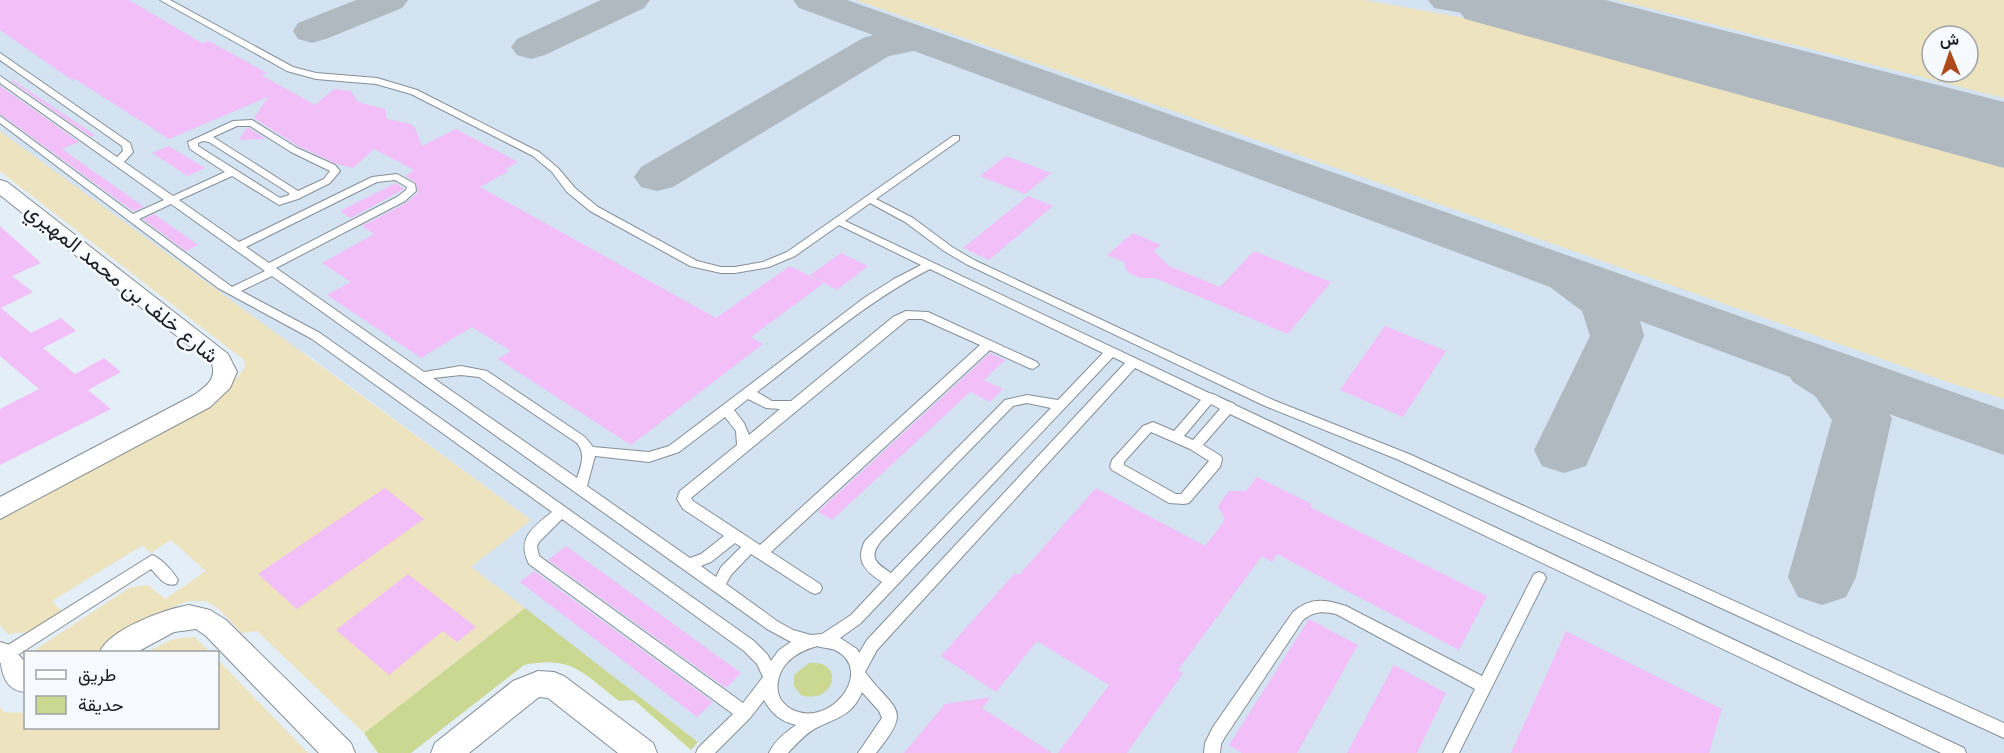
<svg xmlns="http://www.w3.org/2000/svg" width="2004" height="753" font-family="Inter,Vazirmatn,sans-serif">
<style>
.built{fill:#d3e3f1;fill-rule:evenodd}
.green{fill:#cad892}
.sand{fill:#ede3be;fill-rule:evenodd}
.lines{fill:none;stroke-linecap:round;stroke-linejoin:round}
.taxiway{fill:#b0b9c0;fill-rule:evenodd}
.runway{fill:#b0b9c0;fill-rule:evenodd}
.building{fill:#f2bff9}
.lane-casing{stroke:#858e96;stroke-width:2}
.street-casing{stroke:#858e96;stroke-width:2}
.lane{fill:#fff;fill-rule:evenodd}
.street{fill:#fff;fill-rule:evenodd}
.labels{text-anchor:middle;stroke-width:5;stroke-linejoin:round;paint-order:stroke}
.street-label{font-size:21px;fill:#1b1f22;stroke:#f6fafe}
</style>
<rect width="100%" height="100%" fill="#e4eef7"/>
<path class="built" d="M0,0h2004v753h-1291l-242,-186 59,-48 -225,-166 -41,3 -264,-200zM1932,36h36v36h-36z"/>
<path class="green" d="M525,608l173,134 -7,8 -57,-50 -15,1c-36,-28 -47,-46 -95,-36l-113,88h-33l-14,-20z
M809,663c38,-3 25,43 -8,32l-7,-9v-11z"/>
<path class="sand" d="M856,0h508l96,17 544,149v233l-56,-17z
M1617,0h387v98zM1932,36h36v36h-36z
M0,131l531,389 -60,47 54,41 -161,125 -107,-102 -15,2 -24,-25 -12,-7h-18l-17,7 -68,44h-71l97,-64 19,-3 17,14 41,-28 -35,-31 -21,13 -7,-8 -91,56 10,10 -32,21 -22,2 -8,-9v-112l18,-2 186,-106 34,-28 7,-10 -1,-7 -244,-189z
M195,637l15,15h-63l26,-13z
M218,660l90,93h-308v-46l4,5 21,1 1,15h192z"/>
<g class="lines">
<path class="taxiway" d="M356,0h52l-6,8 -76,31 -14,4 -14,-4 -5,-8 5,-8z
M601,0h49l-6,8 -99,47 -14,4 -14,-4 -6,-8 6,-8z
M793,0h54l1157,410v45l-115,-41 3,4 -36,159 -10,20 -24,8 -24,-8 -10,-20 44,-157 -17,-24 -22,-14 -3,-5 -150,-56 4,15 -58,130 -22,7 -22,-7 -8,-16 56,-114 -8,-25 -32,-24 -636,-236 -25,5 -216,131 -16,4 -16,-4 -7,-10 7,-10 222,-129 10,-3 -74,-27z
M1428,0h87l156,34 6,8 -6,8 -14,4 -153,-34 -70,-12z"/>
<path class="runway" d="M1451,0h154l399,102v66l-539,-149z"/>
</g>
<path class="building" d="M0,0h129l73,43 7,-2 58,32 -6,2 54,30 19,-16 17,2 7,11 27,7 2,10 24,5 4,4 7,18 34,-17 62,33 -13,7 4,2 -29,16 236,131 74,-52 34,17 -73,54 12,7 -132,101 -133,-86 13,-8 -39,-24 -51,31 -94,-63 24,-13 -29,-19 52,-29 -12,-8 44,-23 12,-10 -2,-11 -11,-6 9,-6 -40,-21 -21,19 -16,-4 -39,-18 -44,-28 14,-21 -99,42 -94,-60 -3,1 -72,-50z
M13,80l82,55 -4,2 -80,-56z
M0,86l79,56 -17,7 82,58 -11,4 -133,-97z
M247,128h2l17,11 -27,1z
M169,146l13,8 23,14 -17,8 -36,-23z
M1006,156l45,17 -26,21 -45,-18z
M396,183l8,6 -53,29 -11,-7z
M1028,196l25,10 -64,54 -26,-12z
M154,214l44,31 -12,6 -43,-32z
M0,226l41,37 -29,13 21,16 -32,16 30,25 30,-15 15,13 -33,17 32,26 29,-16 17,14 -33,18 23,19 -111,56v-56l39,-20 -39,-33z
M1133,233l28,12 -7,6 15,15 51,21 34,-36 77,31 -43,52 -133,-56h-15l-9,-4 -5,-4 -2,-8 -17,-7z
M841,253l27,13 -31,24 -27,-15z
M1385,326l61,25 -43,66 -63,-27z
M990,353l15,7 -21,20 19,9 -13,13 -20,-10 -138,128 -14,-8z
M1257,477l55,27 -2,3 177,89 -28,54 -182,-96 -5,8 -10,-6 -84,114 5,3 -56,80h-69l51,-68 -72,-44 -41,51 -55,-36 74,-83 4,2 77,-87 109,58 20,-26 -7,-14 11,-15h17z
M385,488l39,31 -127,90 -39,-35z
M566,546l175,127 -15,15 -178,-128z
M534,571l179,131 -16,15 -177,-135z
M408,574l68,53 -19,15 -14,-11 -54,44 -53,-45z
M1309,619l49,26 -61,108h-55l-13,-8z
M1566,631l156,78 -13,44h-198z
M1394,665l52,28 -29,60h-70z
M991,697l-9,11 70,45h-148l41,-49z"/>
<g class="lines">
<g class="lane-casing">
<path id="lane" d="M160,0h10l123,67 23,6 61,5 40,12 122,62 19,16 17,20 23,19 99,54 24,6h14l28,-5 24,-10 166,-116h6v4l-83,59 37,19 39,29 22,13 299,140 136,54 595,269v15l-605,-278 -134,-54 -299,-142 -22,-13 -39,-29 -35,-19 -25,18 364,172c7,1 16,8 24,10l2,2 729,343 2,5h-25l-711,-339 -27,31 18,11 1,3 -2,8 -31,36 -5,1 -15,-1 -57,-33 -2,-3 2,-7 31,-34 10,-4 21,9 27,-31 -66,-32 -258,282 -12,22c29,39 49,35 11,81h-18l24,-35 -3,-7 -17,-19c-9,22 -22,25 -42,34 -12,5 -23,17 -32,27h-19c5,-12 17,-21 27,-28 -16,-4 -24,-11 -32,-25l-14,18 -35,35h-19l2,-5 35,-34 -204,-150c-13,-25 4,-37 23,-52l-240,-173 -94,-51 -218,-165v-7l133,98 31,-14 -164,-117v-7l117,81 6,-6 -1,-5 -122,-86v-7l130,90 3,9 -9,10 49,34 52,-24 -35,-23 -2,-7 45,-21 19,-1 45,28 38,17 5,6 -10,12 -32,16 -19,6 -47,-29 -53,24 60,42 133,-65 25,-3 18,10 1,7 -11,10 -129,67 148,104 37,-6 26,5 98,66 8,10 56,5 20,-6 195,-148 30,-19 27,-14 -82,-40 -44,31 -26,11 -34,6h-14l-31,-7 -100,-55 -23,-19 -15,-20 -19,-16 -122,-62 -35,-10 -60,-5 -29,-8zM237,126h13l41,26 39,19 -6,8 -26,12 -85,-54zM203,141l6,1 80,51v2l-9,3 -82,-52v-3zM395,180l12,7 -1,3 -9,7 -128,66 -23,-16 131,-65zM171,204l94,67 -33,16 -93,-68zM930,269l173,84 -45,47 -31,-5 -22,5 -140,141c-10,20 0,30 17,41l-31,33 -29,19 -11,1 -18,-5 -16,-9 -51,-37 5,-9 20,-21 59,38 5,2 5,-2 2,-4 -2,-4 -49,-32 219,-202 39,18 4,1 6,-4 -2,-3 -109,-50 -22,-1 -13,6 -102,84h-19l-15,-9c56,-43 110,-91 173,-123zM272,276l495,353 24,13 -12,8 -8,11 -4,-7 -13,-13 -434,-308 -79,-42zM908,319h14l58,26 -220,200 -67,-44 -2,-3zM1113,357l12,6 -258,277 -8,13 -2,-4 -17,-11 21,-15zM461,375l18,2 98,66c9,11 4,23 0,35l-144,-100zM748,399l18,9 14,1 -31,26 -5,-12 -10,-13zM1027,403l24,5 -160,165c-15,-10 -23,-15 -10,-32l132,-135zM1211,404l9,5 -27,31 -9,-4zM725,417l11,14 1,14 -57,46 -3,8 6,10 41,27 -23,18 -11,4 -103,-72 8,-30 54,6 30,-10zM1151,432l39,17 19,12 -28,33h-5l-52,-29v-3zM562,519l182,132 13,13 6,13 -20,26 -204,-147 -2,-10 2,-4zM735,543l6,4 -20,20 -5,10 -15,-11 10,-4zM817,646c6,2 13,2 18,4 41,20 -5,80 -44,59 -21,-12 -15,-38 1,-51 8,-6 15,-9 25,-12z
M152,555c10,4 21,16 26,25l-2,4c-11,4 -18,-8 -25,-15l-144,93 -7,1v-13z
M1539,572l5,2 2,4 -87,175h-16l32,-64 -139,-75c-13,-3 -22,-3 -33,6l-78,117 -4,7 -1,9h-16l1,-10 8,-16 80,-115c17,-15 33,-13 53,-6l136,70 52,-102z"/>
</g>
<g class="street-casing">
<path id="street" d="M0,180l7,2 221,172 9,18 -7,16 -20,19 -210,112v-22l194,-102c11,-8 23,-15 18,-31l-212,-169z
M189,605l21,5 16,10 125,123 4,10h-36l-113,-117 -10,-7 -22,3 -37,20h-37c9,-23 66,-43 89,-47z
M0,642l10,3 16,18v29c-26,-1 -26,-29 -26,-50z
M538,671l16,1 10,4 89,67 4,10h-39l-70,-55 -9,-1 -70,56h-38l4,-10 78,-62z"/>
</g>
<use href="#lane" class="lane"/>
<use href="#street" class="street"/>
</g>
<g class="labels">
<g class="street-label">
<text transform="translate(122 283) rotate(39)" y="7">شارع خلف بن محمد المهيري</text>
</g>
</g>
<rect x="24" y="651" width="195" height="78" fill="#f6fafe" stroke="#9ea2a6" stroke-width="1.5"/>
<rect x="36" y="670" width="30" height="9" fill="#ffffff" stroke="#9ea2a6" stroke-width="1.5"/>
<text x="78" y="681" font-size="18" fill="#1b1f22">طريق</text>
<rect x="36" y="696" width="30" height="18" fill="#cad892" stroke="#9ea2a6" stroke-width="1.5"/>
<text x="78" y="711" font-size="18" fill="#1b1f22">حديقة</text>
<g transform="translate(1950 54) rotate(358)"><circle r="28" fill="#f6fafe" stroke="#9ea2a6" stroke-width="1.5"/>
<path d="M0-4.5L10 22L0 15L-10 22Z" fill="#ae491b"/>
<text y="-9" font-size="16" font-weight="bold" text-anchor="middle" fill="#1b1f22">ش</text>
</g>
</svg>
